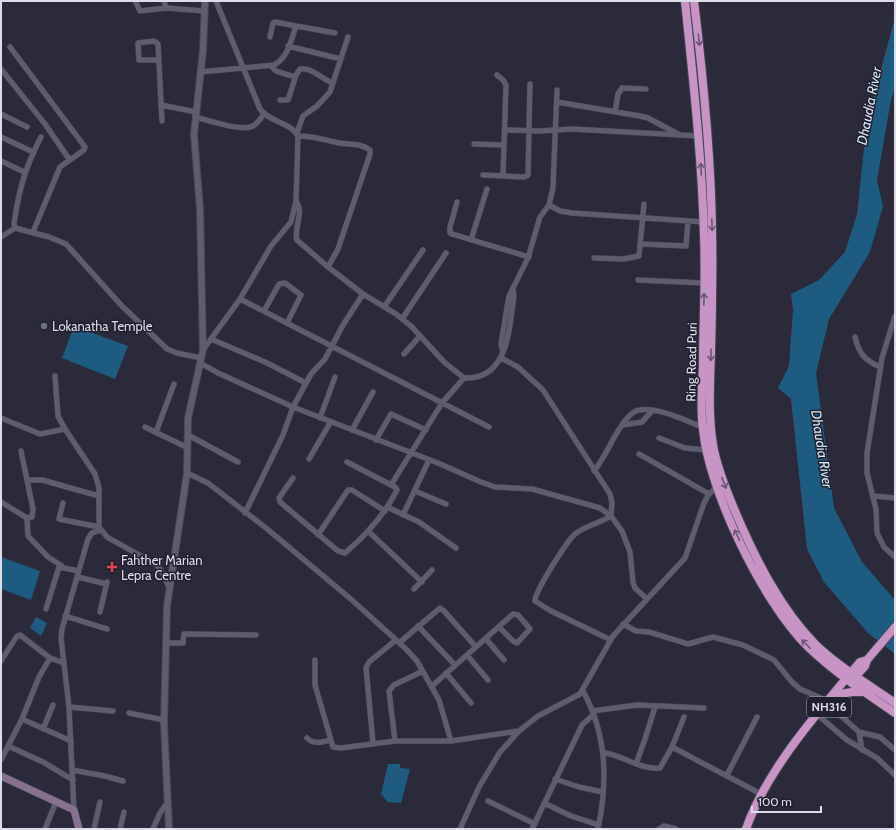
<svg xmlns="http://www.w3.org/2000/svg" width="896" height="830" font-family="Cabin,sans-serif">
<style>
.water{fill:#1e5b81}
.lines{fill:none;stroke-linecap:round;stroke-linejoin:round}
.minor-casing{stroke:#484755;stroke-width:6}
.tertiary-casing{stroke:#484755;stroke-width:8}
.secondary-casing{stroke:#484755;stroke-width:8}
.trunk-casing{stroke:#484755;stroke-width:10}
.minor{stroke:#5e5d6f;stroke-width:5}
.tertiary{stroke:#5e5d6f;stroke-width:6}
.secondary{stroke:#867190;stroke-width:7}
.trunk{stroke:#c894c6;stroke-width:8}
.oneway{stroke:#6c5474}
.worship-dot{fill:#6b7280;stroke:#212030;stroke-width:1.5}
.health-dot{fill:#e0444e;stroke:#212030;stroke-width:1.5}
.labels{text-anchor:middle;stroke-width:3;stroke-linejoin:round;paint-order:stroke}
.shield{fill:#212030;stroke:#a5a4b1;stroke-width:1}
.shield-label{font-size:12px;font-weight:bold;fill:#dddde8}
.poi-label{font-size:13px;fill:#dddde8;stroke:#212030;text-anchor:start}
.street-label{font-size:13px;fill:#dddde8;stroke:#212030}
.water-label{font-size:14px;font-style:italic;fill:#d3e6f4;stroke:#212030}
</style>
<rect width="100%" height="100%" fill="#2b2a3a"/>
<path class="water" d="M895,17v69l-5,19 -13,75 6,26 -13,46 -41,67 -13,54 18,135 28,54 33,38v54l-27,-21 -44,-51 -17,-33 -16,-150 -13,-11 11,-22 4,-56 -2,-16 28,-14 26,-28 12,-38 10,-93z
M74,326l54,20 -13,33 -53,-21z
M1,557l39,14 -9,29 -30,-11z
M36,617l11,6 -6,13 -11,-8z
M388,764h12v4l10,1 -9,34 -13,-1 -7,-8z"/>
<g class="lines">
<g class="minor-casing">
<path id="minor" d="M135,1l5,10 26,-3 38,3
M164,1l2,7
M270,37l3,-14 2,-1 21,4
M288,46l53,13
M10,47l75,100 -1,3 -24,17 -27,65
M158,60h-19l-1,-17 16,-2 3,2 1,1 4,77
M271,66l5,5 19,6
M1,69l44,55 24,35
M200,72l74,-7c14,-7 17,-25 22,-39l39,7
M497,75l6,5 3,5 -3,91
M280,100h8l8,-25 4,-6c12,-2 21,10 33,14
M557,102l83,14 8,2 30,16
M161,105l35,7
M615,112l3,-18 4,-6 24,1
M1,114l26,13
M195,117c13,3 46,15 58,9 4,-2 8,-8 11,-12
M504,130l35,1 33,-2 127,7
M297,133l6,-17 14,-10 13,-14 18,-55
M298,136c18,0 25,4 41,7 12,2 19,-1 31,7v4l-32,95 -10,18 35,27 33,20 16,13 32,35 20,16
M1,137l32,15
M41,137c-16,31 -22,52 -27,87l1,4 34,9 17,7 55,61 46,44 10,4 24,5
M474,144l30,1
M1,161l23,11
M483,175l41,2 4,-2 2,-91
M296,201c9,13 -3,26 1,39l31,27
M457,202l-7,25v6l2,1 77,23
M549,205l11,6 12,2 132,9
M1,237l14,-9
M471,240l16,-51
M641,244l45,2 2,-25
M594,258l29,1 16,-3 5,-52
M638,280l66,3
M240,299l249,128
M384,307l39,-57
M264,311l15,-27 6,-1 16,12 -14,28
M895,316l-13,42 -15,95v20l9,36 1,24 7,14 11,10
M402,319l44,-66
M855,337c4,16 9,23 25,30
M211,339l54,23 41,21
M203,350l37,-51 31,-53 20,-24 5,-21 2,-65c-6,-13 -29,-14 -38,-27l-44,-108
M503,352l-2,-8 8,-48 19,-38 12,-41 9,-12 4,-17 4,-98
M404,354l16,-18
M501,358l17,9 25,23 67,104 2,9 -1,13c-11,7 -26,10 -36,18 -8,7 -40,57 -40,67l16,10 60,29
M200,363l18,10 75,34 145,56 43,19 14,5 37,2 68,19 11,8 11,15 8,21 3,30 2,6 12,11
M55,376l3,40 7,13 30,45 4,14v39l8,10 50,28 6,9 6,13
M1,418l39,16 25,-5
M320,418l15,-41
M623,425l19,-3 10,-11
M145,427l43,21
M352,430l21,-38
M156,432l18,-48
M188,435l50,27
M659,438l26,10 21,2
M376,440l15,-26 35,16
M639,454l70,40
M309,459l21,-36
M594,471c9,-11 14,-23 21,-35 4,-7 11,-19 19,-24 16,-9 53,9 68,15
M187,473l21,10 58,45 86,72 54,49 11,12 22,39 12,41 68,-10
M293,478l-14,20 1,4 58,49 7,2c20,-17 40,-39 52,-63l-2,-3 -48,-25
M28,480h14l57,16
M391,485l51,-82 22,-25c45,2 45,-50 50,-82l-1,-7
M415,491l31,13
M874,496l21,2
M1,502l26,16 5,-1 1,-8 -12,-58
M63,503l-4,16 40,8
M387,507l32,15 37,26
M245,513l38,-78 10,-28 18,-33 14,-15 18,-34 20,-31
M403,515l26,-55
M27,518l1,18 20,21 14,9
M368,531l54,51
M318,535l30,-45h4l33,21
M78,577l28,7
M414,589l18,-19
M46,609l13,-42 20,4
M100,612l7,-30
M65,616l42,13
M623,624l13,7 13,1 39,12 25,-7 30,8 31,15 18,22 8,7 28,12
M418,626l37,39
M486,639l18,21
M167,643h16l1,-9 72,1
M399,643l41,-35 4,3 32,36
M467,655l21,25
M315,660v25l18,62 8,1 54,-7h56
M1,661l16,-25 3,-1 30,23 14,5
M446,673l25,30
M432,686l81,-72 5,1 12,14 -13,14 -4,-2 -14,-14
M583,691c24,44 25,90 15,138
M830,706l29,26 21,5 15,13
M69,707l44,4
M592,711l45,-6 67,3
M129,713l35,7
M820,717l27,23 30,18 18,17
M22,719l49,22
M43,729l10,-24
M859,732l3,18
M307,738c7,7 15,4 24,2
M395,741l-6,-50 5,-6 29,-14
M373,743l-7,-75 3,-6 27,-22
M8,746l35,16 30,18
M672,747l89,47
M604,753c19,2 36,17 56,15l12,-21 12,-30
M1,760l21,-41 17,-42 11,-19
M636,764l9,-25 10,-32
M72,770l33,6 18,5
M727,775l30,-58
M555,779l24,8 24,5
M488,801l47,23
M544,803l27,13 28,9
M74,810l-5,-103 -8,-69 1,-9 26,-90 4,-6 8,-3
M45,829l11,-27
M94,829l6,-27
M120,829l4,-17
M153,829l7,-16 8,-11
M460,829l19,-42 21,-35 19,-21 19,-15 42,-22 33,-58 72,-78 19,-55 5,-9 8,-7
M532,829l50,-104 12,-11
M659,829l5,-3 12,3"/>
</g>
<g class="tertiary-casing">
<path id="tertiary" d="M169,829l-5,-106 3,-117 20,-133 1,-55 15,-68 -3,-141 -6,-75 9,-84 2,-49"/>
</g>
<g class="secondary-casing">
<path id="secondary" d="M1,776l73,34 5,19"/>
</g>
<g class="trunk-casing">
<path id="trunk" d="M685,1c8,78 17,157 19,235 2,44 -1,87 -1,130 -1,21 -3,43 0,63 6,63 60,173 104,217 27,26 57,46 88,67
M694,1c9,75 17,152 18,228 1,41 0,82 -1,123 -1,31 -3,63 2,93 4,23 13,45 22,66 20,47 45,98 82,135 23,22 52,39 78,57
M853,679l12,-13 2,-6 28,-33
M840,694l12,-2h11
M746,829c21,-60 73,-118 114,-167l7,-2"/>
</g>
<use href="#minor" class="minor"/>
<use href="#tertiary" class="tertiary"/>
<use href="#secondary" class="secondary"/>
<use href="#trunk" class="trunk"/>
</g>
<defs><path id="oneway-shaft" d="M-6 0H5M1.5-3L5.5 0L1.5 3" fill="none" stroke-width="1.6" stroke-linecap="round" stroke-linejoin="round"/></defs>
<g class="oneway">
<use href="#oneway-shaft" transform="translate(699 40) rotate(83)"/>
<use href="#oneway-shaft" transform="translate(701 169) rotate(-93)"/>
<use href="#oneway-shaft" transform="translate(712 225) rotate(88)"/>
<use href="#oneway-shaft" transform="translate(704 299) rotate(-89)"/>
<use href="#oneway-shaft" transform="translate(711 355) rotate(91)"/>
<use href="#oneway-shaft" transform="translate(724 483) rotate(69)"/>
<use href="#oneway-shaft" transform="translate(737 535) rotate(-115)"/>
<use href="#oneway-shaft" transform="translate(806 644) rotate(-135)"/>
</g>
<circle class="worship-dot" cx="44" cy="326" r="4"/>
<path class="health-dot" d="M110 561h4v4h4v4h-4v4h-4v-4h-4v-4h4z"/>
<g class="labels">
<rect class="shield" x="807" y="697" width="44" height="20" rx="3"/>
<g class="shield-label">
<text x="829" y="711">NH316</text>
</g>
<g class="poi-label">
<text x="52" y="331">Lokanatha Temple</text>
<text x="121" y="565">Fahther Marian<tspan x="121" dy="15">Lepra Centre</tspan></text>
</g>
<g class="street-label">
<text transform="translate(691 362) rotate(-89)" y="5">Ring Road Puri</text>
</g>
<g class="water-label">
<text transform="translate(869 106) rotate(-79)" y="5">Dhaudia River</text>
<text transform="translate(822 449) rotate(81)" y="5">Dhaudia River</text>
</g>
</g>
<rect width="896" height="830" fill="none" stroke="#dddde8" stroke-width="4"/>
<path d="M752 806v6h69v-6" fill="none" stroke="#dddde8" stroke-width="2"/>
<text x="758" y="806" font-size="12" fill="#dddde8" stroke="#212030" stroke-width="3" paint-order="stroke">100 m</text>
</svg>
